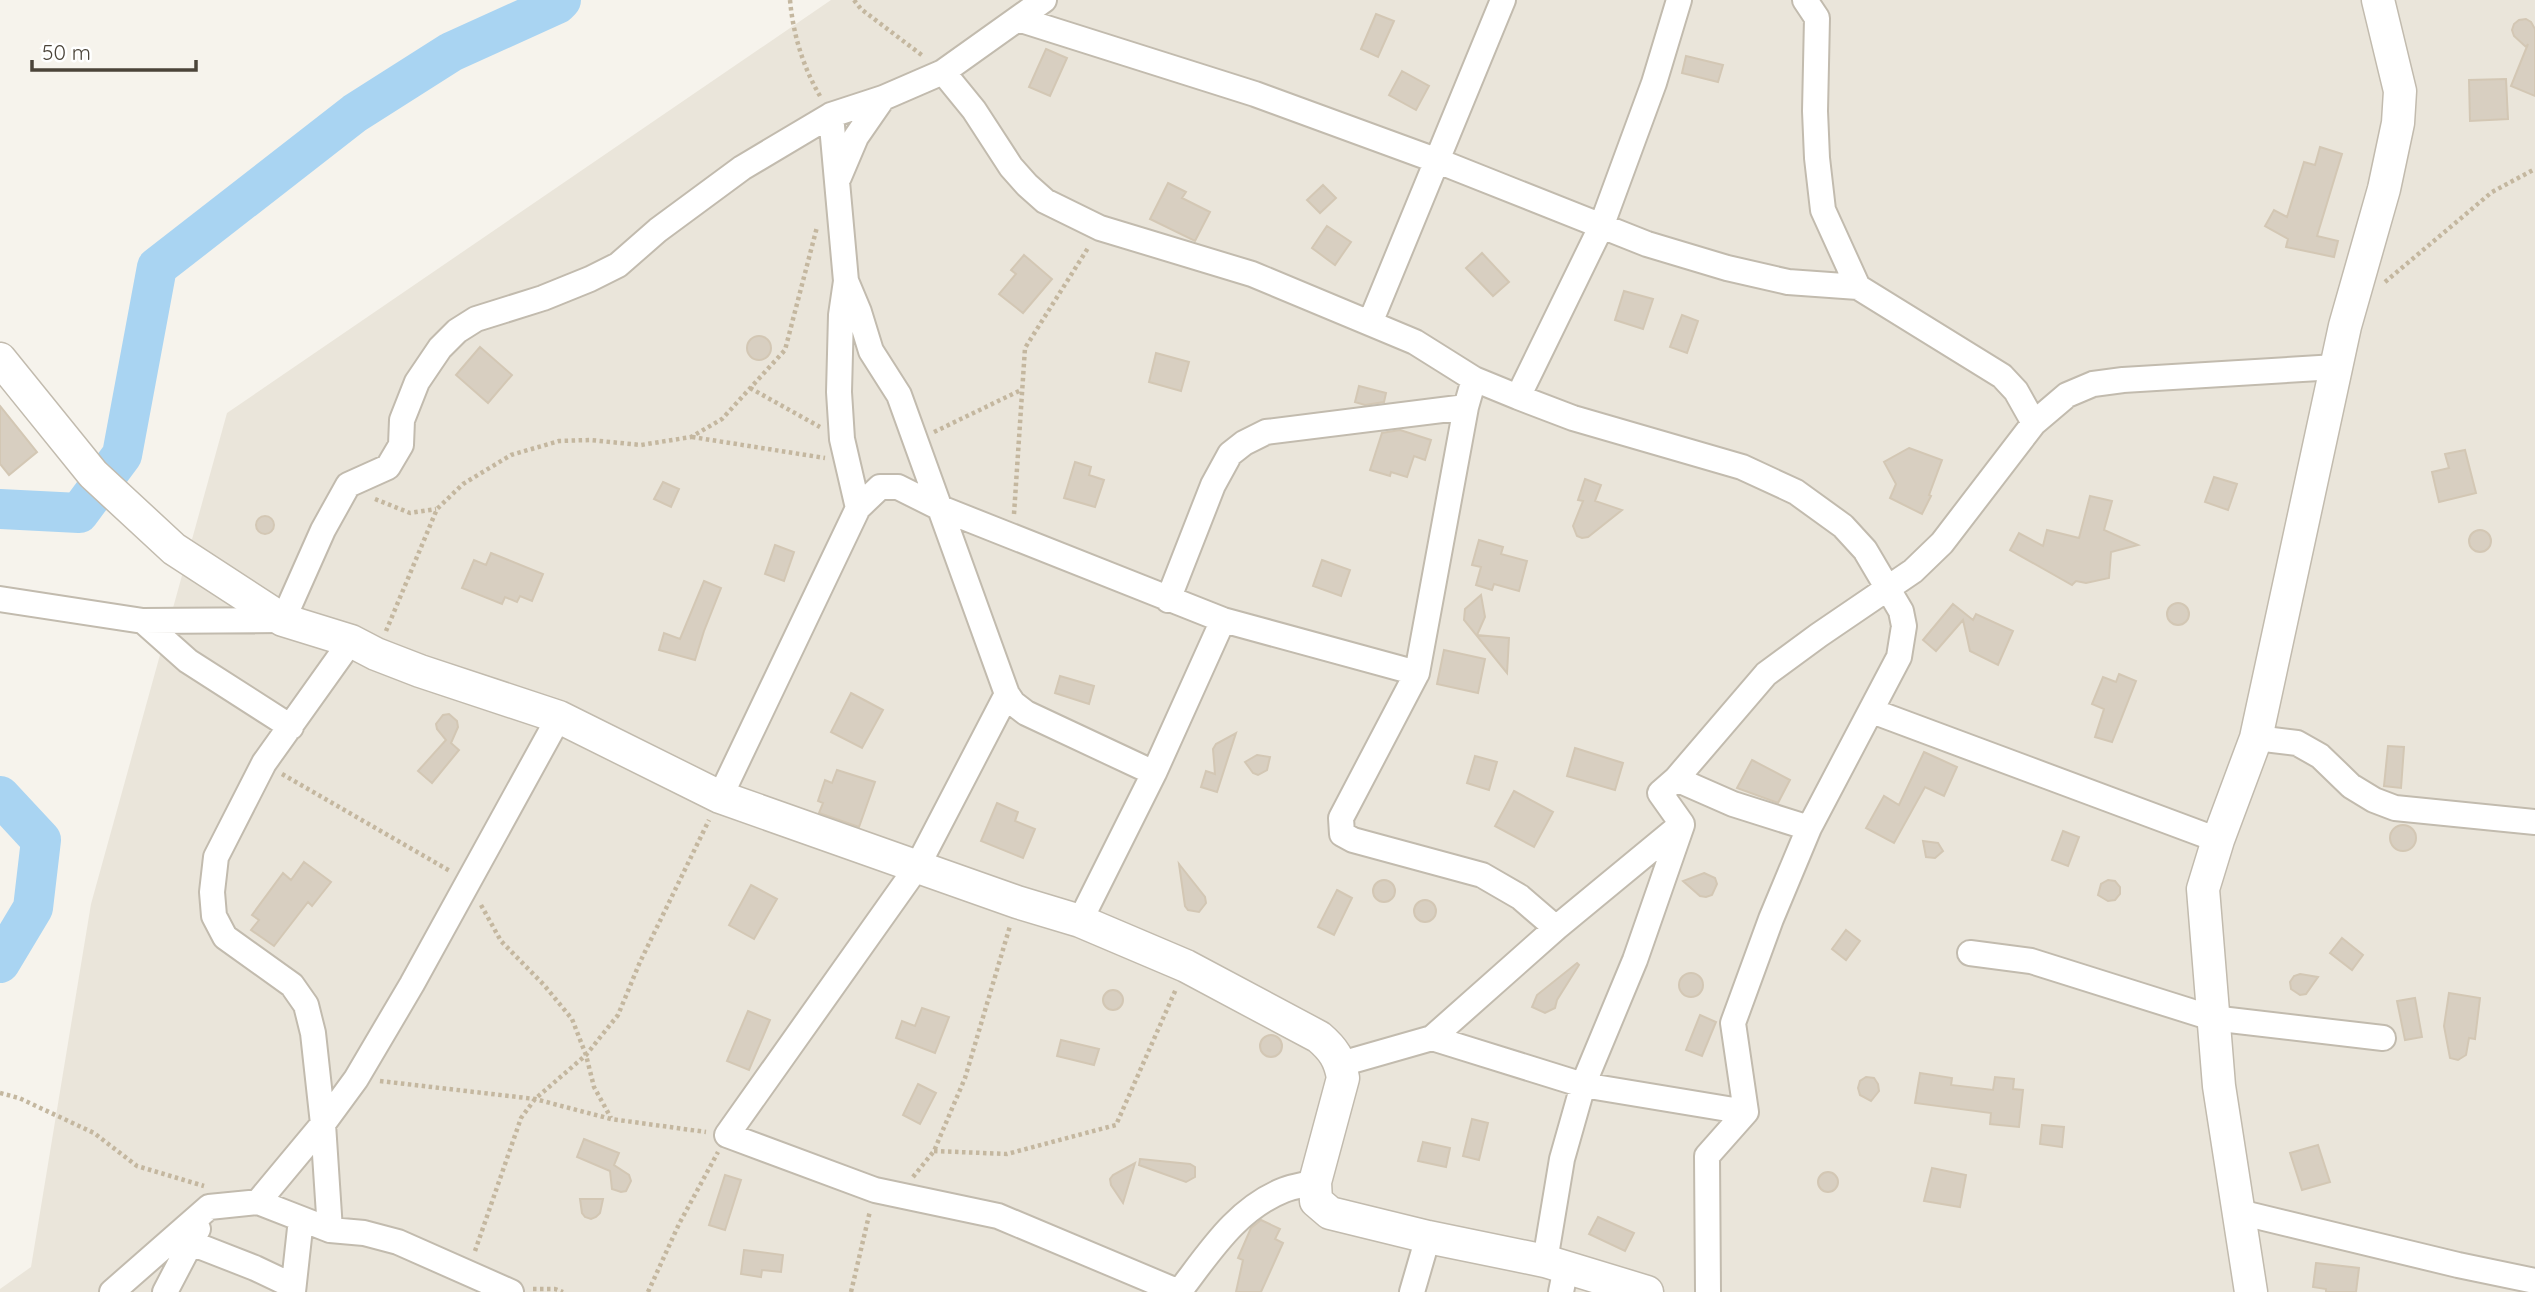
<svg xmlns="http://www.w3.org/2000/svg" width="2535" height="1292" font-family="Quicksand,sans-serif">
<style>
.residential{fill:#eae5da}
.lines{fill:none;stroke-linecap:round;stroke-linejoin:round}
.river{stroke:#a9d4f2;stroke-width:40}
.building{fill:#d8cfc1;stroke:#d3c7b4;stroke-width:2}
.minor-casing{stroke:#c2bbae;stroke-width:28}
.tertiary-casing{stroke:#c2bbae;stroke-width:35}
.path{stroke:#c4b79f;stroke-width:4.5;stroke-dasharray:3.5 3.5;stroke-linecap:butt}
.minor{stroke:#fff;stroke-width:24}
.tertiary{stroke:#fff;stroke-width:32}
</style>
<rect width="100%" height="100%" fill="#f6f3ec"/>
<path class="residential" d="M831,0h1704v1292h-2535v-3l31,-22 60,-363 136,-491z"/>
<g class="lines">
<path class="river" d="M0,509l79,4 43,-58 35,-188 198,-154 96,-61 106,-48 4,-4
M0,796l41,44 -8,68 -33,55"/>
</g>
<path class="building" d="M1376,14l18,7 -16,36 -17,-8z
M2526,19l5,3 4,7v67l-24,-10 17,-42 -2,3 -12,-11 -2,-6 2,-6 5,-4z
M1046,49l21,9 -17,38 -21,-9z
M1686,56l37,9 -5,17 -36,-9z
M1402,71l27,15 -13,24 -27,-15z
M2506,79l2,40 -38,2 -1,-41z
M2320,147l22,7 -25,82 21,5 -4,16 -48,-10 2,-8 -23,-13 9,-16 13,7 17,-55 11,3z
M1168,183l18,9 -4,6 28,14 -15,29 -45,-22z
M1323,185l13,13 -16,15 -13,-13z
M1327,226l24,16 -16,23 -23,-17z
M1482,253l27,29 -16,14 -27,-28z
M1024,255l28,24 -29,34 -24,-19 17,-20 -5,-4z
M1624,291l29,8 -10,30 -28,-9z
M1682,315l16,6 -11,32 -17,-6z
M747 348a12 12 0 1 1 24 0a12 12 0 1 1-24 0Z
M480,347l32,28 -24,28 -32,-28z
M1156,353l33,9 -8,29 -32,-9z
M1359,386l27,7 -2,9 -19,3 -10,-3z
M0,406l37,46 -28,23 -9,-11z
M1400,430l31,10 -6,20 -11,-4 -7,21 -16,-5 -1,4 -20,-6 12,-37z
M1909,448l33,12 -13,35 2,1 -9,18 -32,-16 6,-14 -12,-22z
M2465,450l11,43 -37,9 -7,-30 17,-4 -4,-14z
M1075,462l16,5 -2,8 15,5 -9,27 -31,-9z
M2214,477l23,7 -9,26 -23,-8z
M1585,479l16,6 -6,16 27,9 -34,27 -6,1 -5,-2 -4,-10 10,-25 -5,-1z
M663,482l16,7 -8,18 -17,-8z
M2090,496l22,5 -8,29 34,15 -27,7 -2,26 -23,5 -10,-2 -4,4 -62,-35 9,-17 24,13 4,-16 32,8z
M256 525a9 9 0 1 1 18 0a9 9 0 1 1-18 0Z
M2469 541a11 11 0 1 1 22 0a11 11 0 1 1-22 0Z
M1479,540l24,7 -2,7 26,7 -8,30 -25,-7 -2,6 -16,-5 5,-18 -9,-2z
M775,545l19,7 -10,29 -19,-7z
M491,553l52,21 -11,27 -12,-5 -3,6 -12,-5 -3,7 -40,-16 12,-28 12,5z
M1322,560l28,10 -9,26 -28,-10z
M704,581l17,7 -17,43 -9,29 -36,-10 5,-17 16,6z
M1481,595l4,22 -8,18 32,3 -2,35 -43,-53 1,-11z
M2167 614a11 11 0 1 1 22 0a11 11 0 1 1-22 0Z
M1953,604l20,16 3,-6 37,17 -15,34 -28,-14 -7,-31 -27,31 -13,-11z
M1444,650l41,9 -7,34 -41,-9z
M2119,674l17,7 -24,61 -17,-5 9,-28 -12,-5 11,-27 13,5z
M1060,676l34,10 -5,18 -34,-11z
M851,693l32,17 -21,38 -31,-16z
M449,714l8,7 1,6 -7,16 8,7 -27,33 -14,-12 28,-31 -9,-11 -1,-5 7,-9z
M1236,733l-19,59 -16,-5 5,-16 9,3 -2,-25 3,-5z
M2388,746l16,1 -3,41 -17,-2z
M1575,748l48,15 -8,27 -48,-14z
M1924,752l33,15 -13,29 -19,-9 -31,56 -28,-15 18,-32 15,9z
M1257,755l13,2 -3,13 -9,5 -5,-2 -8,-11z
M1475,756l22,6 -8,28 -22,-7z
M1752,760l38,20 -12,23 -41,-15z
M837,770l38,12 -16,45 -40,-14 4,-10 -5,-2 7,-21 7,3z
M1514,791l39,21 -19,35 -39,-21z
M997,803l21,9 -3,9 20,8 -12,29 -42,-17z
M2390 838a13 13 0 1 1 26 0a13 13 0 1 1-26 0Z
M2063,831l16,6 -11,29 -16,-6z
M1923,841l15,2 5,8 -8,7 -9,-1z
M304,862l27,20 -19,24 -4,-4 -34,44 -23,-16 8,-10 -7,-5 31,-42 8,7z
M1179,864l26,33 1,6 -7,9 -11,-2 -3,-4z
M1704,873l11,5 2,6 -5,11 -6,2 -6,-1 -17,-15z
M1373 891a11 11 0 1 1 22 0a11 11 0 1 1-22 0Z
M2108,880l7,1 5,6v7l-5,6 -7,1 -10,-6 3,-11z
M751,885l26,14 -23,40 -25,-14z
M1337,890l15,8 -18,37 -16,-8z
M1414 911a11 11 0 1 1 22 0a11 11 0 1 1-22 0Z
M1846,930l14,11 -14,19 -14,-11z
M2342,938l21,17 -11,15 -22,-17z
M1577,963l2,2 -22,35 -2,8 -10,5 -13,-6 5,-12z
M1679 985a12 12 0 1 1 24 0a12 12 0 1 1-24 0Z
M2300,974l18,3 -12,17 -6,1 -9,-6 -1,-7 4,-6z
M1103 1000a10 10 0 1 1 20 0a10 10 0 1 1-20 0Z
M2449,993l31,5 -5,41 -6,-1 -3,17 -8,5 -8,-2 -6,-32z
M2415,998l7,39 -17,3 -8,-39z
M922,1008l27,9 -14,36 -39,-15 6,-17 13,5z
M748,1011l22,9 -21,50 -22,-9z
M1700,1015l16,7 -14,34 -16,-6z
M1260 1046a11 11 0 1 1 22 0a11 11 0 1 1-22 0Z
M1061,1040l38,9 -5,16 -37,-9z
M1920,1073l32,5 -1,7 42,5 2,-13 19,2 -1,10 10,1 -4,37 -29,-3 1,-11 -76,-10z
M1866,1077l8,1 4,6 1,7 -8,10 -11,-6 -2,-7 2,-7z
M918,1084l18,9 -16,31 -17,-9z
M1472,1119l16,4 -9,37 -16,-4z
M2042,1125l22,2 -2,20 -22,-3z
M584,1139l35,14 -5,12 15,10 2,6 -5,10 -5,1 -9,-3 -2,-18 -33,-14z
M1423,1142l27,6 -4,19 -28,-6z
M2318,1145l12,37 -28,8 -12,-37z
M1140,1159l50,5 5,3v10l-9,5 -47,-17z
M1135,1163l-12,40 -12,-18 -1,-6 3,-4z
M1932,1168l34,7 -6,32 -36,-6z
M1818 1182a10 10 0 1 1 20 0a10 10 0 1 1-20 0Z
M725,1175l16,5 -16,50 -16,-5z
M580,1199h23l-3,14 -4,4 -5,2 -6,-2 -3,-4z
M1598,1217l36,16 -9,18 -36,-17z
M1261,1220l19,9 -5,10 8,4 -22,49h-25l7,-32 -5,-2 13,-30z
M744,1250l39,5 -2,17 -19,-2 -1,7 -20,-3z
M2316,1263l43,5 -3,24h-30v-3l-13,-2z"/>
<g class="lines">
<g class="minor-casing">
<path id="minor" d="M1805,0l12,18 -2,93 2,47 6,52 35,77 144,89 14,15 18,32
M1018,19l237,75 183,67 209,83 80,24 61,14 70,5
M943,72l31,38 37,57 16,18 18,16 55,27 152,46 163,68 59,37 44,18 55,21 169,49 54,25 47,34 22,24 36,61 3,15 -5,31 -90,171 -38,91 -38,104 13,89 -39,44 1,136
M839,177l17,-40 27,-39
M846,281l13,31 12,39 28,44 108,299 -90,173 -190,268 148,55 123,26 181,76
M1370,323l133,-323
M1474,379l-8,28 -49,266 -76,145 1,16 11,6 129,35 38,22 36,31
M1518,397l83,-170 53,-144 25,-83
M858,508l22,-21h18l40,20 285,113 194,53
M0,599l143,22 140,-1 40,-90 25,-45 40,-18 13,-22 1,-25 15,-38 23,-34 17,-17 19,-12 67,-21 47,-19 28,-14 40,-35 84,-62 89,-53 52,-17 60,-26 101,-72
M1168,600l45,-115 17,-31 14,-11 22,-11 200,-25
M143,621l45,40 103,66
M351,641l-87,122 -48,94 -4,35 2,24 11,21 67,48 14,20 7,28 10,91 7,106 34,3 34,9 113,50
M1007,694l6,9 13,10 128,60
M1872,711l346,129
M2256,738l41,5 23,13 31,30 23,14 21,8 140,14
M1676,779l57,25 76,24
M720,797l138,-289 -16,-69 -3,-47 2,-77 5,-34 -15,-166
M1080,921l74,-148 69,-153
M1970,953l61,8 181,57 171,20
M1432,1038l151,47 163,27
M1341,1064l91,-26 124,-110 126,-104 -22,-31 16,-14 90,-105 53,-39 94,-64 29,-28 92,-120 33,-28 26,-11 30,-4 213,-13
M258,1202l72,28
M2239,1212l219,53 77,16
M191,1243l64,25 38,18
M1545,1261l17,-102 21,-74 52,-125 47,-135
M112,1292l97,-85 49,-5 65,-78 33,-45 56,-95 147,-267
M165,1292l33,-63
M293,1292l8,-73
M1179,1292c30,-39 57,-83 105,-102 10,-4 21,-5 31,-8
M1412,1292l16,-55
M1561,1292l5,-25"/>
</g>
<g class="tertiary-casing">
<path id="tertiary" d="M0,359l93,115 81,75 109,71 68,21 25,13 44,17 139,46 161,80 297,105 63,19 106,45 133,71c14,12 21,22 24,41l-28,104 1,19 14,12 98,24 117,24 102,31
M2251,1292l-32,-206 -16,-197 15,-49 38,-102 89,-412 39,-137 14,-66 2,-32 -22,-91"/>
</g>
<path class="path" d="M790,0c3,34 13,67 30,96
M854,0l7,9 62,47
M2385,282l107,-90 43,-23
M750,388l70,39
M934,432l87,-42
M692,437l133,21
M375,499l35,14 26,-4
M1014,514l11,-166 63,-100
M386,631l51,-122 26,-25 48,-29 48,-14 31,-1 51,5 50,-8 31,-18 63,-69 32,-123
M282,774l168,97
M481,905l20,36 43,44 28,34 14,36 8,32 17,31
M380,1081l155,18 76,20 95,13
M0,1093l19,5 75,35 43,33 67,20
M934,1151l73,3 109,-29 60,-136
M913,1177l21,-26 31,-73 45,-152
M475,1251l46,-133 14,-19 51,-44 32,-40 22,-53 69,-142
M533,1289h22l8,3
M648,1292l31,-68 39,-72
M851,1292l19,-81"/>
<use href="#minor" class="minor"/>
<use href="#tertiary" class="tertiary"/>
</g>
<path d="M32 60v10h164v-10" fill="none" stroke="#4b4439" stroke-width="3.5"/>
<text x="42" y="60" font-size="21" fill="#4b4439" stroke="#ffffff" stroke-width="5" paint-order="stroke">50 m</text>
</svg>
